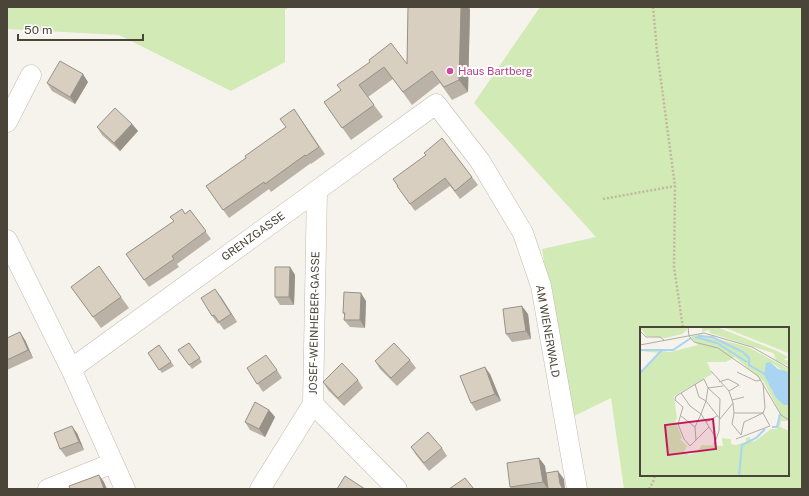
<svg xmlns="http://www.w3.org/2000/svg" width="809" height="496" font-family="'Public Sans',sans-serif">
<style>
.green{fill:#d2eab5;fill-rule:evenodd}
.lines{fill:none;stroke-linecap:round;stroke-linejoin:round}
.street-casing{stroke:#c2bbae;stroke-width:21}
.path{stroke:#c4b79f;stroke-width:2.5;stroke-dasharray:2 2;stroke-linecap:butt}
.street{stroke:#fff;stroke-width:20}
.wall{fill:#bab2a6}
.shaded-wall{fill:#979187}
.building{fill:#d8cfc1;stroke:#979187}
.hotel-dot{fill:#d1479c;stroke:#fff;stroke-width:1.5}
.labels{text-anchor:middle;stroke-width:4;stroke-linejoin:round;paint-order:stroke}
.hotel-label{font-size:11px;fill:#b23c85;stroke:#fff;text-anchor:start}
.street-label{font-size:11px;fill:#4b4439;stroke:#fff}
.inset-river{fill:none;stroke:#a9d4f2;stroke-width:2}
.inset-road{fill:none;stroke:#b2ada4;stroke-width:1}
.view{fill:#c2185b;fill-opacity:0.15;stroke:#c2185b;stroke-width:2}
.inset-edge{fill:none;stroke:#4b4439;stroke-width:2}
</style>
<rect width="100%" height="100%" fill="#f6f3ec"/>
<path class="green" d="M7,7h282l-4,3v52l-54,29 -112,-56 -112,-6z
M540,7h262v482h-178l-13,-91 -41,20 -28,-169 54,-12 -122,-134zM641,328h147v147h-147z"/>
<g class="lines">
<g class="street-casing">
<path id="street" d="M7,122l24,-47
M7,240l64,129 54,120
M71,369l365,-265 44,57 43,72 18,53 36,203
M313,404l84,85
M48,489l65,-26
M260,489l53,-85 4,-214"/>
</g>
<path class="path" d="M653,7l4,44 18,135 -1,81 9,61
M603,199l72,-13
M649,489l4,-7 2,-7"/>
<use href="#street" class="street"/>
</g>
<path class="wall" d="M408,7h60l2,2 -2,83 -16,8 -12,-17 -28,22 -19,-26 -25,18 15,20 -32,23 -27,-38 17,-12 29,-28 37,2z
M88,82l-13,22 -23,-13 -5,-8z
M294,109l31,45 -14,10v-1l-40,29 -2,-3 -40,29 -23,-32 40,-28 40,-31z
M132,124l6,7 -18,20 -18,-16 -5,-8z
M472,177l6,8 -18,14 -10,-13 -35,25 -18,-25h1l-5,-7z
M190,210l21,29 -34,25 2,3 -30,20 -23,-33z
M290,267l5,8 -1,30h-14l-5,-8z
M71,287l50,10 8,11 -28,20z
M221,297l16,25 -13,8 -5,-7 -1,1 -6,-8z
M366,301l-1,27 -15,-1 -6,-7v-6l-1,-1z
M528,314l3,25 -19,3 -6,-8z
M7,338l18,2 8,18 -26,12z
M189,343l13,19 -10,7 -14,-19z
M159,345l15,21 -12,7 -14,-20z
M410,360l6,8 -19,18 -17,-17 -5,-8z
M247,368l30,2 5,8 -19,14z
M490,374l11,27 -25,10 -5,-8z
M358,380l5,8 -19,18 -16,-16 -5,-8z
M269,410l6,7 -10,20 -15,-7 -5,-8z
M77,433l7,17 -18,7 -6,-8z
M411,447l31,1 5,8 -18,15 -13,-16z
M539,458l6,8 3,23h-36l-2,-2z"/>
<path class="shaded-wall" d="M461,7h7l2,2 -2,83 -9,-12z
M83,74l5,8 -13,22 -5,-7z
M132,124l6,7 -18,20 -6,-8z
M290,267l5,8 -1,30 -5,-8z
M215,289l6,8 16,25 -6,-8z
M361,293l5,8 -1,27 -5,-8z
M522,306l6,8 3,25 -5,-8z
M20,332l5,8 8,18 -5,-8z
M485,367l5,7 11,27 -6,-7z
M269,410l6,7 -10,20 -6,-8z
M72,426l5,7 7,17 -5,-8z
M539,458l6,8 3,23 -5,-7z
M558,471l6,8 1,10h-2l-3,-5z
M99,475l5,7 3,7h-3z"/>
<path class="building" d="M408,7h53l-2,73 -15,7 -12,-16 -29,21 -19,-25 -25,18 15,20 -32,23 -18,-26 17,-12 -4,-5 33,-23 -1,-2 22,-17 16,21z
M60,61l23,13 -13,23 -23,-14z
M115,108l17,16 -18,19 -17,-16z
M294,109l25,38 -13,9 -1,-1 -40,29 -1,-2 -41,28 -17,-24 40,-28 -1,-2 41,-29 -6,-8z
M442,138l30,39 -17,14 -10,-13 -35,26 -13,-18h1l-5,-7 33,-24 -2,-2z
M182,209l3,5 5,-4 16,21 -34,25 2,3 -30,21 -18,-26 48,-33 -4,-4z
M99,266l22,31 -28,20 -22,-30z
M275,267h15l-1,30h-14z
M215,289l16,25 -12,8 -5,-7 -2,1 -11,-18z
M344,292l17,1 -1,27h-16l1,-7h-2z
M522,306l4,25 -20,3 -3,-25z
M20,332l8,18 -21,10v-22z
M189,343l11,15 -11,7 -11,-15z
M394,343l16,17 -19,18 -16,-17z
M159,345l12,17 -12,8 -11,-17z
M266,355l11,15 -20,14 -10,-16z
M342,363l16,17 -20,18 -15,-16z
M485,367l10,27 -24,9 -11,-27z
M255,402l14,8 -10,19 -14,-7z
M72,426l7,16 -19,7 -6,-16z
M428,432l14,16 -18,15 -13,-16z
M539,458l4,24 -33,5 -3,-24z
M558,471l2,13 3,5h-15l-2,-16z
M99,475l5,14h-34l-1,-3z
M345,476l20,13h-28z
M465,478l9,11h-25z"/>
<circle class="hotel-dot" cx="450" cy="71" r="4"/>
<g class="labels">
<g class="hotel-label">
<text x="458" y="75">Haus Bartberg</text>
</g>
<g class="street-label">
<text transform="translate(253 236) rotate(-36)" y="4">GRENZGASSE</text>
<text transform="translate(314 323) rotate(-89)" y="4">JOSEF-WEINHEBER-GASSE</text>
<text transform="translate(548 331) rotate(80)" y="4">AM WIENERWALD</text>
</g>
</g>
<g transform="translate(640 327)">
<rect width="149" height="149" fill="#f6f3ec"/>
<path d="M0,0h46l1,3 -5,4 -17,4 -19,-2zM58,0h19l60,24 11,6 -4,3 5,1v5l-14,-6 2,-3 -3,2 1,-3 -2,-3 -63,-20 -1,-3 -7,2v-4zM83,0h66v26h-1zM59,7l49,13 41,22v3l-6,-1 -11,-8 -5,2 -3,10 12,23 13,7v16h-8l-1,6 9,4v45h-149v-104l20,-19 -20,-2 8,-2 22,3 28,-7 -8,-8zM95,30l29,25 16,31 -3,16h-6l-16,12 -4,1 -1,-5 -4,1v4l-10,3 -5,-1v-5l-9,-1 1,8 -21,-1 -6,8 -7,2 -5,-3 3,-6 -7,-7 2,-1 -7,-18 2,-1 -3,-23 38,-22 -5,-12h19z" fill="#d2eab5" fill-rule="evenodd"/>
<path d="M130,35l8,7 11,3v33h-5l-8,-7 -12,-23 2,-12z" fill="#a9d4f2"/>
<path class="inset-river" d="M58,9l14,1 31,15 6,6v7l19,11M55,10l22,6 30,19M0,23h33l18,-12M0,46l22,-23M132,100h5l3,-13M99,149l3,-31 14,-7 9,-9"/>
<path class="inset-road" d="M48,0l1,9 5,6 24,6 40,28 23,39 8,5M0,4l6,6h14l4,3M0,18l64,-12 48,14 37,21M71,44l18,20 4,12M97,45l19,9 5,-1M79,55l9,-3 11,6 -10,6M55,57l4,13 7,4 2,-13 15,-2M41,66l9,13 11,8 5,-13 14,18 13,-16 1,10h29l2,-5 -2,-25M92,73l12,-3M94,86l-2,11 9,11M41,89l14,11M66,95l11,-6M69,100l-19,19 -6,-7 -6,-15 5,-17 -8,-7 1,-4 28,-17 4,9 12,11 -1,32 -5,14M96,112l34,-13 -7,-13 -19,9 -3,13M56,113l-1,-13 6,-13 15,24"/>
<path class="view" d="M73,92l3,30 -48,6 -3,-30z"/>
<rect width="149" height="149" class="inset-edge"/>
</g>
<rect width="809" height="496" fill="none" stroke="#4b4439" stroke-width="16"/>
<path d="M18 34v6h125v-6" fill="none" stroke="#4b4439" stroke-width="2"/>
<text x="24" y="34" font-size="12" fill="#4b4439" stroke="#ffffff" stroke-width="3" paint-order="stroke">50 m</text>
</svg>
